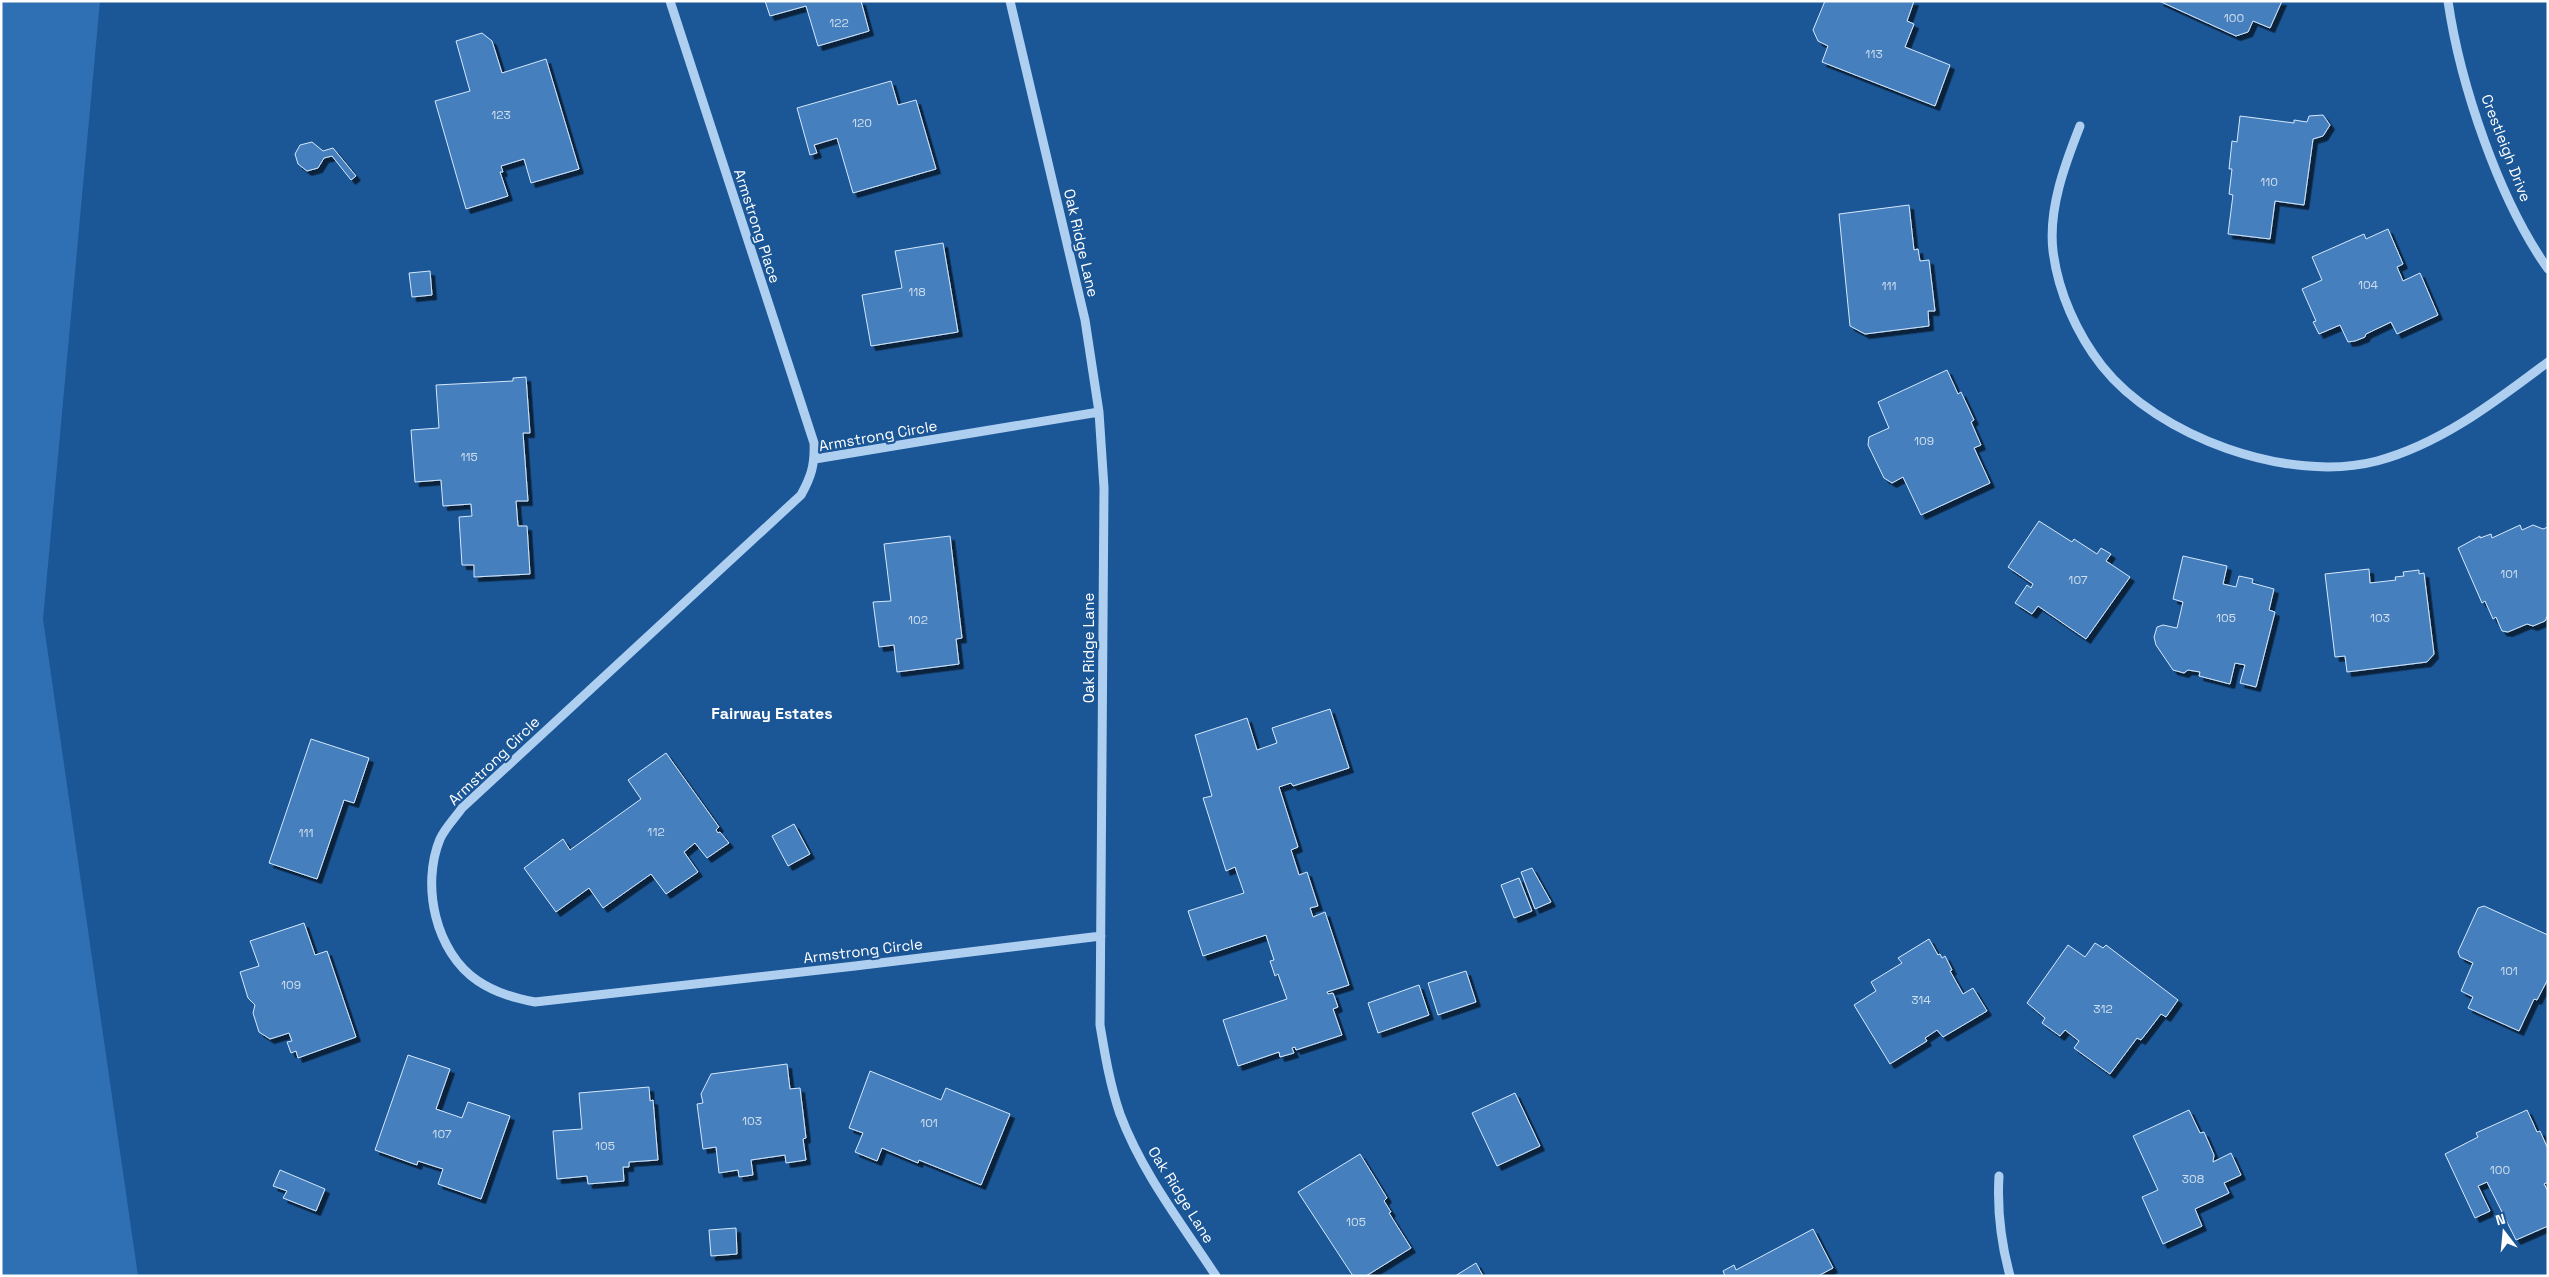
<svg xmlns="http://www.w3.org/2000/svg" width="2549" height="1277" font-family="'Space Grotesk',sans-serif">
<style>
.green{fill:#2f70b4}
.building{fill:#447fbd;stroke:#d5e8fb;filter:url(#shadow)}
.lines{fill:none;stroke-linecap:round;stroke-linejoin:round}
.minor{stroke:#aecff0;stroke-width:9}
.labels{text-anchor:middle;stroke-width:4.5;stroke-linejoin:round;paint-order:stroke}
.number-label{font-size:12px;fill:#d0dfee}
.street-label{font-size:15px;fill:#fff;stroke:#1b5696}
.neighbourhood-label{font-size:16px;font-weight:bold;fill:#fff;stroke:#1b5696}
</style>
<defs>
<filter id="shadow"><feDropShadow dx="4.5" dy="4.5" stdDeviation="0" flood-color="#0009"/></filter>
</defs>
<rect width="100%" height="100%" fill="#1b5696"/>
<path class="green" d="M1,1h99l-57,618 95,657h-137z"/>
<path class="building" d="M765,1h96l8,30 -51,15 -12,-40 -36,10z
M1825,1h89l-7,20 7,3 -9,23 45,18 -15,41 -113,-44 6,-16 -10,-5 -5,-11z
M2159,1h123l-12,27 -17,-7 -5,11 -12,4z
M482,33l10,8 10,32 44,-14 33,110 -48,14 -7,-24 -23,7 2,6h-3l8,24 -42,13 -31,-108 35,-10 -14,-50z
M891,81l7,24 18,-5 20,69 -83,24 -16,-55 -23,7 3,8 -7,2 -13,-47z
M2323,115l7,10 -7,11 -10,3 -9,66 -29,-4 -5,38 -42,-5 5,-39 -4,-1 3,-25h-3l3,-28 5,1 3,-26 54,7v-3l13,2 2,-6z
M312,142l11,9 10,-3 23,28 -5,4 -19,-24 -8,2 -6,10 -11,3 -9,-7 -3,-10 5,-9z
M1909,205l5,45 4,-1 2,12 9,-1 6,51h-7l1,15 -64,8 -15,-8 -11,-112z
M2388,229l15,35 -6,3 6,14 17,-8 18,42 -41,19 -6,-12 -25,12 -1,3 -10,4 -7,1 -8,-17 -21,9 -6,-12 3,-1 -14,-32 20,-9 -10,-23 52,-23 2,5z
M943,243l15,89 -87,14 -9,-51 40,-7 -7,-37z
M430,271l2,24 -20,2 -3,-24z
M1947,370l11,24 3,-2 13,28 -3,2 10,23 -7,3 16,35 -69,32 -18,-38 -11,6 -8,-5 -16,-33 1,-8 20,-9 -11,-26z
M526,377l4,56h-7l5,68h-12l2,25h9l3,48 -56,3v-12h-12l-3,-48 13,-1 -1,-12 -28,2 -2,-26 -26,2 -4,-52 28,-2 -3,-43 77,-4v-3z
M2039,521l33,21 2,-3 23,15 4,-6 10,6 -5,7 24,16 -44,62 -48,-33 -6,8 -17,-11 12,-18 4,3 2,-4 -25,-17z
M2520,525l2,5 11,-5 10,4 5,-2v88l-3,6 -12,5 -6,-2 -19,8 -6,-1 -6,-14 -3,2 -8,-18 -3,2 -24,-55 22,-12v2l11,-4 1,4z
M950,536l12,102 -6,1 3,25 -62,8 -3,-27 -15,2 -6,-45 18,-1 -7,-57z
M2183,556l44,10 -4,18 13,3 3,-11 14,3 -1,4 22,6 -5,21 6,2 -19,75 -16,-4 5,-18 -10,-2 -5,21 -31,-8 1,-4 -12,-2 -4,3 -11,-3 -17,-25 -2,-8 3,-10 6,-2 14,3 6,-26 -10,-3z
M2369,569l1,14 26,-3 -1,-3 9,-1 -1,-4 16,-2v4l5,-1 10,81 -7,8 -80,10 -2,-16 -10,1 -10,-83z
M1330,709l19,59 -56,18 -2,-3 -12,4 19,60 -7,3 8,25 8,-3 11,34 -8,2 3,9 12,-5 24,73 -22,7 1,2 5,-1 5,14 -5,2 9,26 -46,15 -1,-3 -3,1 2,5 -14,4 -1,-5 -41,14 -15,-46 64,-21 -9,-25 -3,2 -5,-15 4,-1 -8,-25 -63,21 -15,-45 56,-18 -9,-26 -9,4 -23,-73 9,-2 -17,-61 52,-17 10,32 20,-7 -5,-15z
M311,739l58,19 -15,45 -10,-3 -27,79 -48,-16z
M666,753l53,74 -3,3 2,3 2,-1 9,11 -22,15 -12,-15 -11,9 14,20 -32,22 -15,-20 -48,34 -14,-20 -33,24 -32,-44 39,-29 7,11 71,-51 -13,-19z
M794,824l16,30 -22,12 -16,-30z
M1532,868l19,34 -16,7 -14,-37z
M1519,878l13,33 -18,7 -13,-33z
M2484,906l64,29v44l-11,21 -3,-1 -15,32 -51,-23 5,-11 -12,-6 12,-28 -13,-6 -2,-5 20,-44z
M304,923l11,32 12,-4 29,86 -58,21 -2,-7 -5,2 -4,-11 5,-1 -3,-8 -19,6 -11,-7 -6,-19 2,-8 -7,-7 -8,-26 19,-6 -9,-25z
M1929,939l9,16 2,-1 2,4 3,-2 7,14 -2,1 13,23 10,-6 14,23 -44,26 -6,-7 -12,8 2,3 -37,23 -36,-59 22,-14 -5,-9 31,-19 -4,-5z
M2095,943l8,5 3,-3 72,55 -12,17 -5,-3 -20,26 -4,-2 -27,36 -36,-26 5,-7 -14,-11 -5,6 -18,-13 3,-5 -18,-15 41,-58 17,12z
M1466,971l10,31 -38,13 -10,-32z
M1419,985l10,30 -51,18 -10,-30z
M408,1055l42,14 -14,40 26,9 6,-16 42,14 -29,83 -43,-15 5,-15 -25,-8 -1,4 -42,-15z
M787,1064l3,25 10,-1 6,50 -3,1 3,21 -20,3 -1,-8 -34,5 2,15 -14,2 -1,-7 -19,3 -3,-26 -13,2 -6,-45 6,-1 -2,-9 10,-20z
M870,1071l71,29 5,-12 64,26 -29,71 -62,-25 -1,3 -36,-15 -5,13 -22,-9 8,-19 -14,-5z
M649,1087l1,14 3,-1 5,60 -29,2v5h-6l1,14 -36,3 -1,-8 -30,3 -4,-48 29,-2 -3,-36z
M1515,1093l25,53 -43,20 -25,-53z
M2189,1110l11,23 4,-1 10,23 -1,7 18,-9 10,22 -17,8 5,10 -34,16 7,17 -39,18 -21,-47 16,-7 -25,-54z
M2527,1110l10,22 3,-1 8,18v33l-4,2 4,7v35l-32,14 -29,-58 -9,4 12,25 -15,7 -30,-64 33,-17 -2,-4z
M1360,1154l27,44 -3,3 7,11 -2,1 22,35 -45,28h-13l-55,-84z
M280,1170l45,19 -9,22 -33,-13 4,-7 -14,-5z
M736,1228l1,26 -26,2 -2,-26z
M1813,1229l20,39 -15,8h-93l-2,-5 11,-6 2,5z
M1476,1263l7,13h-28z"/>
<g class="lines">
<path class="minor" d="M670,1l144,442c1,22 -3,34 -13,52l-339,313c-7,10 -17,20 -22,31 -19,46 -5,113 38,142 18,12 37,17 57,21l320,-36 246,-30
M1010,1l75,319 14,92 5,76 -4,537c5,30 10,60 20,89 22,59 62,110 96,162
M2448,1c12,83 51,199 100,268
M2080,126c-15,38 -32,83 -27,125 5,41 24,83 49,115 56,71 187,118 275,95 64,-17 119,-60 171,-99
M815,459l284,-47
M1999,1176c-2,34 2,67 11,100"/>
</g>
<g class="labels">
<g class="number-label">
<text x="2234" y="22">100</text>
<text x="839" y="27">122</text>
<text x="1874" y="58">113</text>
<text x="501" y="119">123</text>
<text x="862" y="127">120</text>
<text x="2269" y="186">110</text>
<text x="2368" y="289">104</text>
<text x="1889" y="290">111</text>
<text x="917" y="296">118</text>
<text x="1924" y="445">109</text>
<text x="469" y="461">115</text>
<text x="2509" y="578">101</text>
<text x="2078" y="584">107</text>
<text x="2226" y="622">105</text>
<text x="2380" y="622">103</text>
<text x="918" y="624">102</text>
<text x="656" y="836">112</text>
<text x="306" y="837">111</text>
<text x="2509" y="975">101</text>
<text x="291" y="989">109</text>
<text x="1921" y="1004">314</text>
<text x="2103" y="1013">312</text>
<text x="752" y="1125">103</text>
<text x="929" y="1127">101</text>
<text x="442" y="1138">107</text>
<text x="605" y="1150">105</text>
<text x="2500" y="1174">100</text>
<text x="2193" y="1183">308</text>
<text x="1356" y="1226">105</text>
</g>
<g class="street-label">
<text transform="translate(2506 148) rotate(69)" y="5">Crestleigh Drive</text>
<text transform="translate(757 226) rotate(72)" y="5">Armstrong Place</text>
<text transform="translate(1081 243) rotate(77)" y="5">Oak Ridge Lane</text>
<text transform="translate(878 436) rotate(-10)" y="5">Armstrong Circle</text>
<text transform="translate(1089 648) rotate(-90)" y="5">Oak Ridge Lane</text>
<text transform="translate(494 761) rotate(-44)" y="5">Armstrong Circle</text>
<text transform="translate(863 951) rotate(-7)" y="5">Armstrong Circle</text>
<text transform="translate(1181 1195) rotate(58)" y="5">Oak Ridge Lane</text>
</g>
<g class="neighbourhood-label">
<text x="772" y="719">Fairway Estates</text>
</g>
</g>
<rect width="2549" height="1277" fill="none" stroke="#ffffff" stroke-width="5"/>
<g transform="translate(2504 1232) rotate(344)" stroke="#1b5696" stroke-width="4" paint-order="stroke">
<path d="M0-4L9 19L0 12L-9 19Z" fill="#ffffff"/>
<text y="-8" font-size="14" font-weight="bold" text-anchor="middle" fill="#ffffff">N</text>
</g>
</svg>
